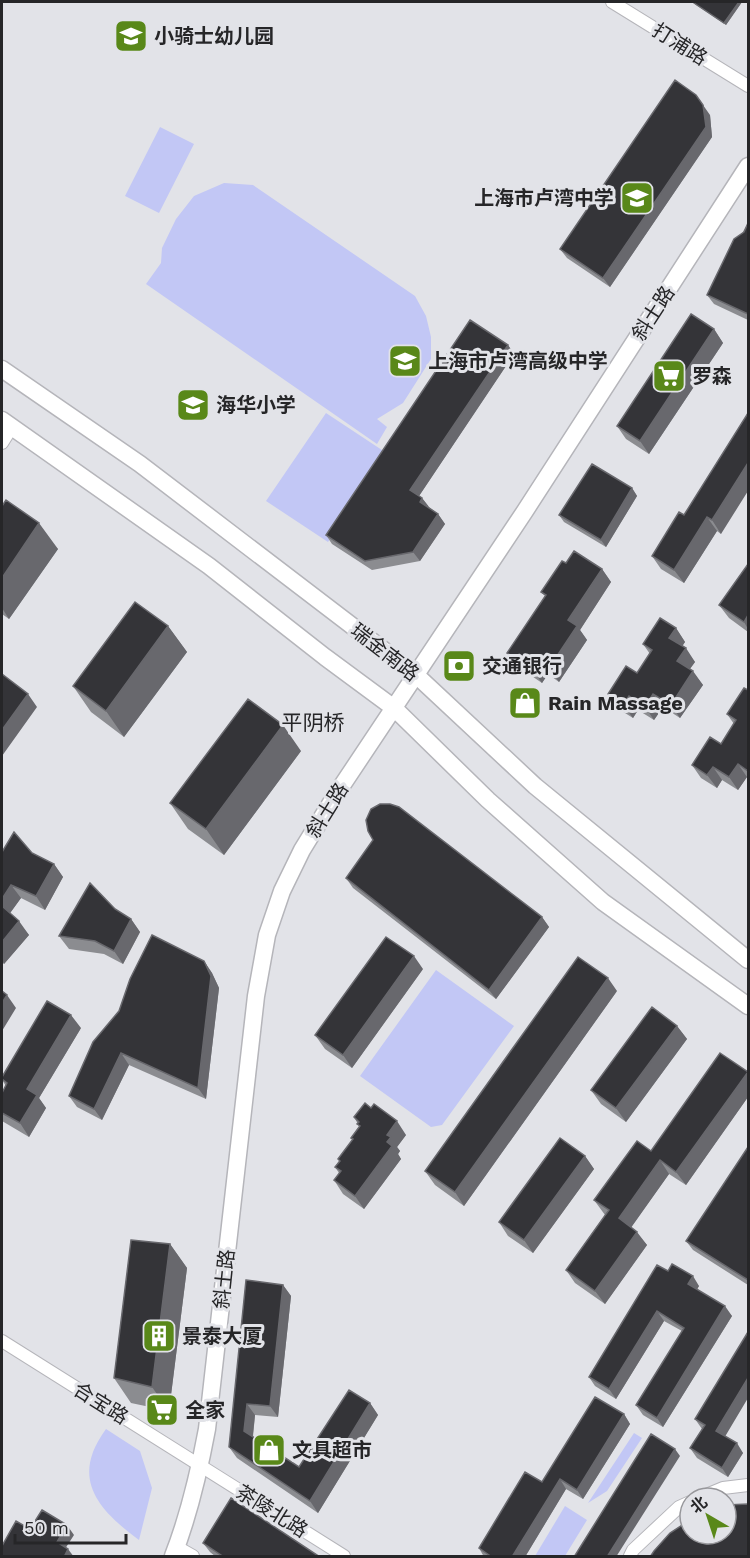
<svg xmlns="http://www.w3.org/2000/svg" width="750" height="1558" font-family="'Work Sans','Noto Sans SC',sans-serif">
<style>
.green{fill:#c2c7f5}
.lines{fill:none;stroke-linecap:round;stroke-linejoin:round}
.street-casing{stroke:#b5b5ba;stroke-width:14}
.secondary-casing{stroke:#b5b5ba;stroke-width:19}
.street{stroke:#fff;stroke-width:12}
.secondary{stroke:#fff;stroke-width:16}
.wall{fill:#8b8c90}
.shaded-wall{fill:#68686d}
.building{fill:#343438;stroke:#68686d;stroke-width:1.5}
.labels{text-anchor:middle;stroke-width:6;stroke-linejoin:round;paint-order:stroke}
.poi-label{font-size:20px;font-weight:bold;fill:#262628;stroke:#e2e3e8;text-anchor:start}
.street-label{font-size:20px;fill:#262628;stroke:#e2e3e8}
.neighbourhood-label{font-size:21px;fill:#262628;stroke:#e2e3e8}
</style>
<rect width="100%" height="100%" fill="#e2e3e8"/>
<path class="green" d="M160,127l34,17 -35,69 -34,-17z
M224,183l29,2 162,111 11,20 5,21v22l-28,44 -26,16 10,8 -10,17 -231,-160 15,-21 1,-15 14,-29 18,-23z
M326,413l62,41 -60,88 -62,-41z
M436,970l78,56 -72,99 -11,2 -71,-51z
M106,1429l34,22 12,37 -13,52c-42,-31 -69,-62 -33,-111z
M634,1433l8,5 -35,53 -19,12z
M565,1506l22,14 -22,36h-30z"/>
<g class="lines">
<g class="street-casing">
<path id="street" d="M612,2l136,84
M2,443l10,-16
M2,1341l342,215
M699,1498l24,-10 25,-3
M177,1547l16,9
M630,1556l3,-6 46,-43 11,-5"/>
</g>
<g class="secondary-casing">
<path id="secondary" d="M2,369l138,95 275,210 120,112 213,174
M2,420l207,146 116,91 69,51 94,92 115,102 145,104
M173,1556c16,-41 26,-84 34,-127l49,-433 11,-61 15,-44 20,-41 35,-57 188,-282 223,-345"/>
</g>
<use href="#street" class="street"/>
<use href="#secondary" class="secondary"/>
</g>
<path class="wall" d="M742,2l-16,23 -30,-20 -2,-2z
M710,115l2,22 -102,150 -43,-29 -7,-9z
M748,223v97l-34,-16 -7,-9z
M714,329l9,14 -74,111 -23,-15 -9,-13z
M508,345l6,9 -95,142 3,2 7,9 9,7 7,10 -25,37 -48,9 -40,-26 -6,-9z
M748,413l-27,121 -4,-3 -33,52 -23,-14 -9,-13 32,-41z
M632,488l5,8 -31,51 -42,-25 -5,-7z
M2,506l56,43 -49,70 -7,-5z
M566,563l36,6 9,13 -31,48 7,10 -28,42 -11,-8 -6,9 -25,-17 -10,-13 38,-57 -4,-4z
M748,564v68l-19,-14 -10,-13z
M168,626l19,26 -63,85 -33,-25 -18,-26z
M676,628l9,14 -3,4 13,16 -5,7 13,16 -23,33 -17,-11 -9,13 -16,-10 -5,8 -16,-10 -9,-14 29,-21 13,-19 -7,-10z
M748,690v88l-1,-1 -9,13 -16,-10 -5,8 -16,-10 -9,-13 29,-21 13,-20 -7,-10z
M301,751l-77,104 -36,-26 -18,-26z
M2,852l30,1 22,11 9,13 -18,33 -24,-12 -11,15 19,22 -25,29 -2,-2z
M346,878l196,39 7,10 -53,72 -143,-111z
M115,909l16,10 9,13 -17,32 -19,-10 -35,-5 -10,-13z
M204,961l8,12 7,15 -13,111 -77,-34 -27,55 -25,-13 -8,-11z
M423,969l-71,99 -27,-19 -10,-14z
M617,991l-153,215 -29,-21 -10,-14z
M677,1026l10,13 -61,83 -25,-18 -10,-14z
M81,1028l-42,70 7,10 -17,29 -27,-16v-28l4,-7 -4,-6v-3z
M748,1072v25l-62,88 -17,-11 -38,53 16,18 -42,59 -30,-21 -9,-13 39,-55 -11,-15 57,-49z
M354,1117l52,18 -9,12 3,4 -2,3 3,5 -37,50 -21,-15 -9,-14 5,-7 -4,-6 17,-27 -1,-2 8,-12z
M748,1147v138l-55,-35 -7,-9z
M585,1156l9,13 -61,84 -25,-17 -9,-14z
M170,1244l17,24 -18,143 -38,-8 -17,-25z
M668,1271l31,15 -2,3 35,27 -69,111 -20,-12 -7,-10 46,-74 -18,-10 -48,78 -21,-13 -6,-9z
M283,1285l8,11 -13,121 -23,-2 -2,22 46,30 71,-64 8,12 -60,98 -81,-55 -8,-11z
M624,1414l6,10 -47,75 -17,-10 -41,68h-41l-5,-9 63,-66z
M695,1419l30,17 18,17 -15,24 -31,-19 -7,-10 12,-19z
M203,1543l117,14h-104l-6,-5z"/>
<path class="shaded-wall" d="M739,2h3l-16,23 -2,-2z
M696,95l14,20 2,22 -102,150 -7,-9z
M714,329l9,14 -74,111 -9,-13z
M508,345l6,9 -97,145 -7,-9z
M748,463v28l-27,43 -9,-14z
M632,488l5,8 -31,51 -5,-7z
M422,498l7,9 -9,-5z
M438,514l7,10 -25,37 -7,-9z
M707,517l10,14 -33,52 -10,-13z
M39,523l19,26 -49,70 -7,-11v-30z
M602,569l9,13 -31,48 7,10 -28,42 -10,-14 19,-48z
M748,615v14l-4,-7z
M168,626l19,26 -63,85 -18,-26z
M676,628l9,14 -6,9 -10,-13z
M686,648l9,14 -9,12 -9,-13z
M538,661l10,13 -6,9 -10,-14z
M693,671l10,14 -23,33 -9,-13z
M28,694l9,13 -35,49v-26z
M653,694l10,13 -9,13 -9,-13z
M629,696l9,14 -5,8 -10,-13z
M283,725l18,26 -77,104 -18,-26z
M738,764l9,13 -9,13 -9,-13z
M713,767l9,13 -5,8 -10,-13z
M54,864l9,13 -18,33 -9,-14z
M11,885l10,13 -13,18 -6,-8v-9z
M542,917l7,10 -53,72 -7,-9z
M131,919l9,13 -17,32 -9,-13z
M19,921l10,14 -25,29 -2,-4v-18z
M414,956l9,13 -71,99 -9,-13z
M204,961l8,12 7,15 -13,111 -8,-11z
M608,978l9,13 -153,215 -9,-14z
M7,995l9,13 -14,23v-28z
M71,1015l10,13 -42,70 7,10 -17,29 -9,-14 7,-34z
M677,1026l10,13 -61,83 -10,-14z
M121,1053l8,12 -27,55 -8,-11z
M748,1072v25l-62,88 -10,-13z
M397,1121l9,14 -9,12 3,4 -2,3 3,5 -37,50 -9,-13 32,-54v-7z
M585,1156l9,13 -61,84 -9,-13z
M660,1160l9,14 -41,58 -9,-14z
M637,1232l10,13 -42,59 -10,-13z
M170,1244l17,24 -18,143 -17,-24z
M693,1276l6,10 -4,7 -7,-9z
M283,1285l8,11 -13,121 -8,-11z
M725,1306l7,10 -69,111 -6,-9z
M657,1311l7,10 -48,78 -7,-10z
M748,1378v20l-25,42 -7,-9z
M370,1403l8,12 -60,98 -8,-12z
M247,1404l8,11 -3,28 -8,-12z
M624,1414l6,10 -47,75 -6,-9z
M737,1443l6,10 -15,24 -6,-9z
M675,1449l5,7 -64,101h-9z
M560,1479l6,10 -41,68h-13z
M67,1525l7,10 -11,17 -6,-10z
M68,1549l6,8h-10z"/>
<path class="building" d="M695,2h44l-15,21 -30,-20z
M675,80l21,15 7,10 3,22 -103,151 -43,-29z
M748,223v91l-41,-19 27,-56 10,-7z
M691,314l23,15 -74,112 -23,-15z
M470,320l38,25 -98,145 12,8 -2,4 18,12 -25,38 -48,9 -39,-26z
M748,413v50l-36,57 -5,-3 -33,53 -22,-14 27,-44 5,3z
M592,464l40,24 -31,52 -42,-25z
M6,500l33,23 -37,55v-72z
M574,551l28,18 -34,51 9,6 -28,42 -11,-7 -6,8 -25,-16 39,-58 -5,-3 21,-31 4,2z
M748,564v51l-4,7 -25,-17z
M135,602l33,24 -62,85 -33,-25z
M660,618l16,10 -7,10 17,10 -9,13 16,10 -22,34 -18,-11 -8,13 -16,-11 -6,9 -15,-11 18,-28 11,7 15,-23 -9,-6z
M2,674l26,20 -26,36z
M744,688l4,2v81l-10,-7 -9,13 -16,-10 -6,8 -15,-10 18,-28 11,7 15,-24 -9,-6z
M248,699l35,26 -77,104 -36,-26z
M380,804h10l9,3 143,110 -53,73 -143,-112 27,-38 -5,-9 -2,-11 5,-11z
M14,832l18,21 22,11 -18,32 -25,-11 -9,14v-47z
M90,883l25,26 16,10 -17,32 -19,-10 -36,-5z
M2,906l17,15 -17,21z
M152,935l52,26 7,15 -13,112 -77,-35 -27,56 -25,-13 24,-54 26,-31 11,-32z
M386,937l28,19 -71,99 -28,-20z
M578,957l30,21 -153,214 -30,-21z
M2,991l5,4 -5,8z
M47,1001l24,14 -44,74 10,6 -17,28 -18,-10v-20l5,-10 -5,-4v-2z
M652,1007l25,19 -61,82 -25,-18z
M720,1053l28,19 -72,100 -16,-12 -41,58 18,14 -42,59 -29,-21 43,-60 -15,-10 43,-59 14,10z
M365,1103l6,5 3,-4 23,17 -10,14 4,2 -4,5 5,4 -37,50 -21,-16 7,-9 -6,-4 5,-6 -2,-2 15,-20 -2,-1 9,-12 -3,-2 2,-2 -5,-5z
M560,1138l25,18 -61,84 -25,-18z
M748,1147v133l-62,-39z
M131,1240l39,4 -18,143 -38,-9z
M672,1264l21,12 -5,8 37,22 -68,112 -21,-13 48,-77 -27,-17 -48,78 -20,-12 68,-112 11,6z
M246,1280l37,5 -13,121 -23,-2 -3,27 55,36 50,-77 21,13 -60,98 -81,-54z
M748,1332v46l-32,53 21,12 -15,25 -32,-20 15,-23 -10,-6z
M595,1397l29,17 -47,76 -17,-11 -48,78h-20l-13,-9 46,-76 17,10z
M651,1434l24,15 -68,108h-33z
M231,1498l89,59h-96l-21,-14z
M748,1504v53h-98l4,-6 16,-18 20,-13v14h36v-29z
M42,1510l25,15 -10,17 11,7 -4,8h-62v-11l14,-25 14,8z"/>
<defs>
<g id="school-square" transform="scale(1.725)"><rect x="-9" y="-9" width="18" height="18" rx="4" fill="#598819" stroke="#e2e3e8"/><path d="M0-5L7-2L0 1L-7-2ZM-4 1L0 2.5L4 1V4Q0 6-4 4Z" fill="#fff"/></g>
<g id="supermarket-square" transform="scale(1.725)"><rect x="-9" y="-9" width="18" height="18" rx="4" fill="#598819" stroke="#e2e3e8"/><path d="M-6-5.5h2.5l.6 2H6L4.5 2H-2.5L-4.4-4H-6ZM-1.5 3.2a1.3 1.3 0 1 0 .1 0ZM3 3.2a1.3 1.3 0 1 0 .1 0Z" fill="#fff"/></g>
<g id="bank-square" transform="scale(1.725)"><rect x="-9" y="-9" width="18" height="18" rx="4" fill="#598819" stroke="#e2e3e8"/><path d="M-6-4H6V4H-6ZM0-2.3a2.3 2.3 0 1 0 0 4.6a2.3 2.3 0 1 0 0-4.6Z" fill="#fff"/></g>
<g id="shop-square" transform="scale(1.725)"><rect x="-9" y="-9" width="18" height="18" rx="4" fill="#598819" stroke="#e2e3e8"/><path d="M-5-2.5h2.3a2.7 3.5 0 0 1 5.4 0H5L5.5 6h-11ZM-1.5-2.5h3a1.5 2.3 0 0 0-3 0Z" fill="#fff"/></g>
<g id="building-square" transform="scale(1.725)"><rect x="-9" y="-9" width="18" height="18" rx="4" fill="#598819" stroke="#e2e3e8"/><path d="M-4-6H4V6H1V3H-1V6H-4ZM-2.5-4.3h1.7v1.8h-1.7ZM.8-4.3h1.7v1.8H.8ZM-2.5-1h1.7V.8h-1.7ZM.8-1h1.7V.8H.8Z" fill="#fff"/></g>
</defs>
<g fill-rule="evenodd">
<use href="#school-square" x="131" y="36"/>
<use href="#school-square" x="637" y="198"/>
<use href="#school-square" x="405" y="361"/>
<use href="#supermarket-square" x="669" y="376"/>
<use href="#school-square" x="193" y="405"/>
<use href="#bank-square" x="459" y="666"/>
<use href="#shop-square" x="525" y="703"/>
<use href="#building-square" x="159" y="1336"/>
<use href="#supermarket-square" x="162" y="1410"/>
<use href="#shop-square" x="269" y="1450"/>
</g>
<g class="labels">
<g class="poi-label">
<text x="154" y="43">小骑士幼儿园</text>
<text x="614" y="205" text-anchor="end">上海市卢湾中学</text>
<text x="428" y="368">上海市卢湾高级中学</text>
<text x="692" y="383">罗森</text>
<text x="216" y="412">海华小学</text>
<text x="482" y="673">交通银行</text>
<text x="548" y="710">Rain Massage</text>
<text x="182" y="1343">景泰大厦</text>
<text x="185" y="1417">全家</text>
<text x="292" y="1457">文具超市</text>
</g>
<g class="street-label">
<text transform="translate(680 44) rotate(32)" y="7">打浦路</text>
<text transform="translate(653 313) rotate(-57)" y="7">斜土路</text>
<text transform="translate(385 652) rotate(38)" y="7">瑞金南路</text>
<text transform="translate(327 810) rotate(-58)" y="7">斜土路</text>
<text transform="translate(224 1279) rotate(-84)" y="7">斜土路</text>
<text transform="translate(101 1403) rotate(32)" y="7">合宝路</text>
<text transform="translate(272 1511) rotate(32)" y="7">茶陵北路</text>
</g>
<g class="neighbourhood-label">
<text x="313" y="730">平阴桥</text>
</g>
</g>
<rect width="750" height="1558" fill="none" stroke="#262628" stroke-width="6"/>
<g transform="translate(708 1516) rotate(321)"><circle r="28" fill="#e2e3e8" stroke="#97979b" stroke-width="1.5"/>
<path d="M0-4.5L10 22L0 15L-10 22Z" fill="#598819"/>
<text y="-9" font-size="16" font-weight="bold" text-anchor="middle" fill="#262628">北</text>
</g>
<path d="M15 1534v9h111v-9" fill="none" stroke="#262628" stroke-width="3"/>
<text x="24" y="1534" font-size="18" fill="#262628" stroke="#e2e3e8" stroke-width="4.5" paint-order="stroke">50 m</text>
</svg>
